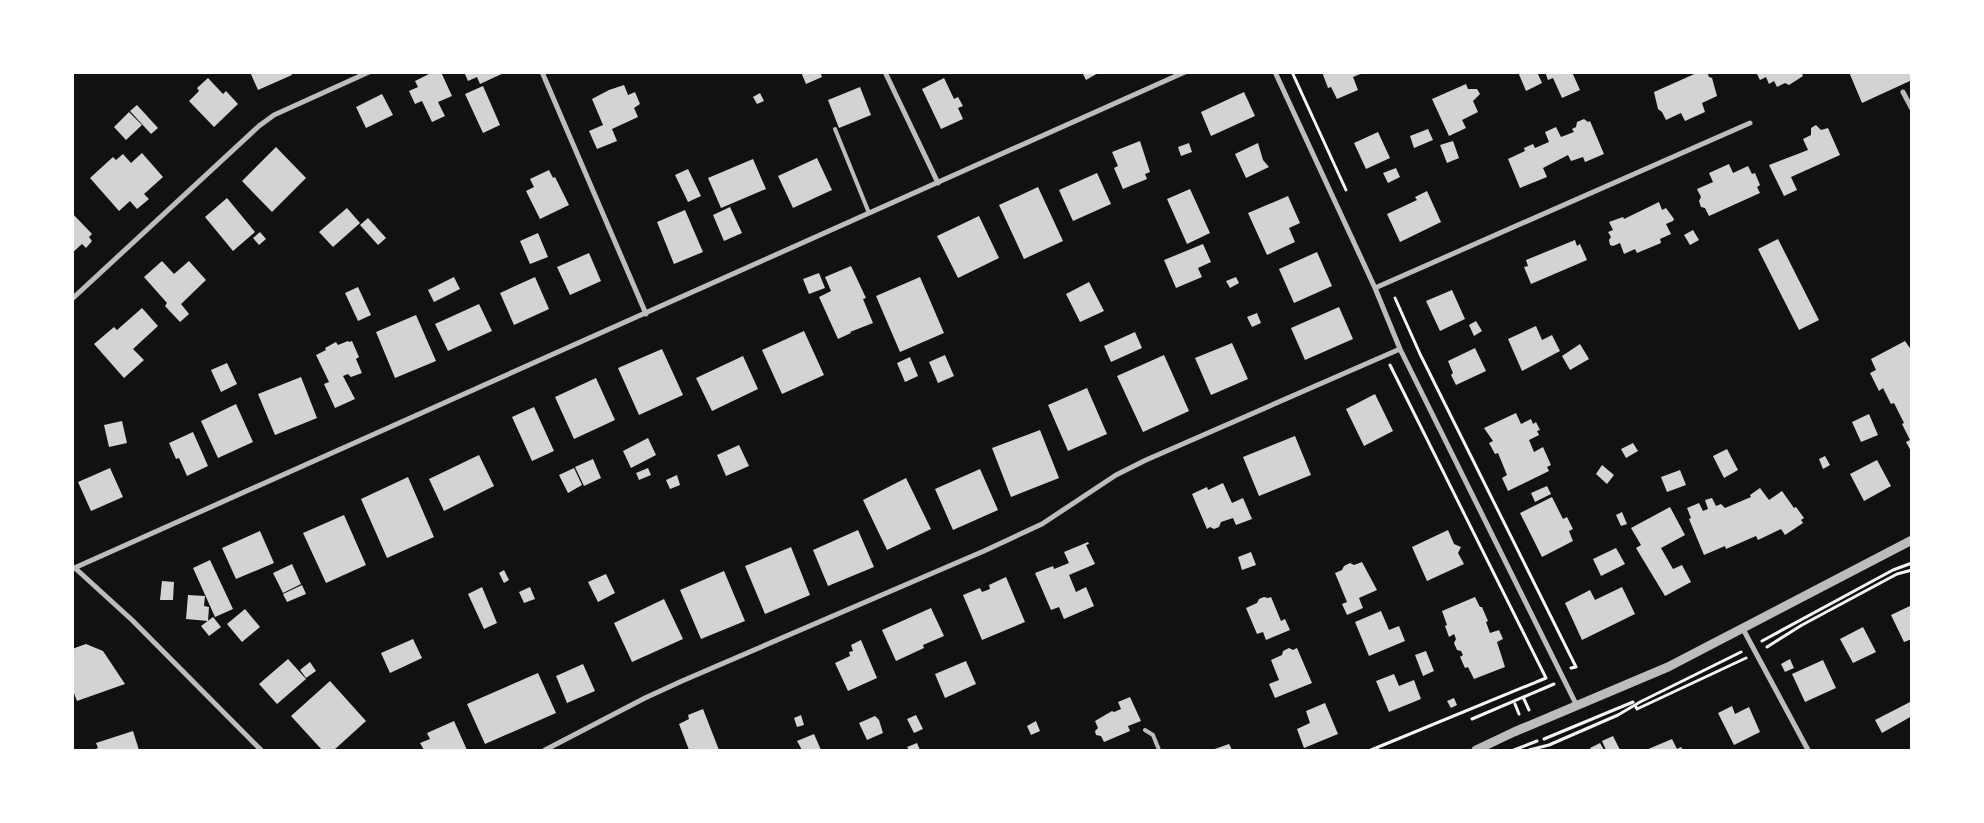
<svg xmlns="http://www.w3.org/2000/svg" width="1984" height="823" font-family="'Fira Sans Condensed',sans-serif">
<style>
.building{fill:#d3d3d3}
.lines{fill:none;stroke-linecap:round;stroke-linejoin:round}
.path{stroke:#f5f5f5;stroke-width:3}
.service{stroke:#bcbcbc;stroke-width:4}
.minor{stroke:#bcbcbc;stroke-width:5}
.tertiary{stroke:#bcbcbc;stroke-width:9}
</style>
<rect width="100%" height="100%" fill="#111"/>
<path class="building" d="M250,72h41l1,3 -34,15z
M433,72h8l11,24 -14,6 7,14 -13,6 -10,-21 -7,3 -6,-13 9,-4 -3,-6z
M464,72h42l-26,12 -3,-7 -9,4z
M801,72h19l2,5 -16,7z
M1082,72h18l-14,8z
M1322,72h41v1l-10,4 5,13 -21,9 -6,-12 -3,1z
M1518,72h19l5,11 -16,8z
M1545,72h27l8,18 -18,8 -9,-20 -5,2z
M1699,72h8l2,5 3,1 5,18 -15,7 3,9 -20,9 -4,-8 -15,7 -4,-8 -4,-3 -4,-17z
M1756,72h45l2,4 -14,9 -4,-2 -8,4 -3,-6 -5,3 -3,-7 -6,3z
M1849,72h63v8l-50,23z
M208,78l15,16 3,-3 12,13 -24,23 -25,-26 10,-10 -2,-3z
M944,78l10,21 4,-2 5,9 -5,2 5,11 -22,10 -19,-40z
M1466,84l2,5h9l3,5 -7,7 5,11 -16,8 4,8 -17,8 -17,-37z
M624,85l4,10 7,-3 5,12 -6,4 4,9 -26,12 5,12 -20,8 -8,-18 14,-6 -11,-26 17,-9z
M483,86l17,39 -17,8 -18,-39z
M860,87l11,28 -32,13 -11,-28z
M1244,92l11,24 -44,20 -10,-24z
M760,93l4,8 -7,3 -4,-7z
M382,94l11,21 -27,13 -10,-21z
M137,105l21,23 -7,6 -21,-23z
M129,112l13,13 -16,15 -12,-13z
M1584,119l4,3 2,-1 14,33 -19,8 -2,-5 -12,4 -3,-6 -25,13 4,9 -27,11 -12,-29 17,-8 -1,-3 9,-4 2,4 14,-6 -4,-10 11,-5 5,10 13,-5 -2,-3 4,-2 1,-5z
M1816,125l5,5 7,-2 12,27 -49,22 6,13 -13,6 -15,-31 39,-15 -5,-11 8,-4v-7z
M1428,129l5,11 -19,8 -4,-12z
M1378,132l12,26 -24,11 -12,-26z
M1140,141l10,31 -5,2 2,5 -24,10 -9,-21 4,-2 -6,-14z
M1453,141l6,17 -12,5 -7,-18z
M1189,143l3,9 -11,4 -3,-9z
M1258,143l5,17 6,7 -23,11 -11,-24z
M276,147l30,31 -34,34 -30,-31z
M142,153l21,24 -19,17 5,5 -12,10 -7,-8 -11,10 -29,-33 23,-21 3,3 7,-6 8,9z
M817,158l15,32 -39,18 -15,-32z
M753,159l13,30 -45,19 -13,-30z
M1729,164l4,9 15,-7 4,8 3,-1 5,12 -3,2 3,6 -51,23 -4,-8 -4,-1 -2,-6 2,-4 -4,-8 16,-7 -4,-9z
M1396,168l4,9 -12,6 -5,-10z
M688,169l13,27 -13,6 -13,-27z
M549,170l4,8 2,-1 14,28 -29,14 -14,-28 8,-4 -4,-8z
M1097,173l14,31 -38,17 -14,-31z
M1038,187l25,54 -39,18 -25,-54z
M1190,189l20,44 -23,11 -20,-45z
M1427,191l14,31 -41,20 -13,-28 30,-14 -2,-3z
M1288,196l12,27 -11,5 6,14 -28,13 -19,-42z
M227,198l28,34 -22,19 -28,-34z
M1659,202l3,8 4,-2 8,11 -1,2 -7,3 5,10 -11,5 1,4 -24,10 -2,-4 -11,5 -4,-11 -7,3 -3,-1 -1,-5 2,-3 -3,-5 5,-2 -4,-8 14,-5 1,2z
M730,207l12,26 -18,8 -11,-26z
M347,208l13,15 -27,24 -14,-15z
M685,210l18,42 -29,12 -17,-42z
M72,213l20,21 -3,3 3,4 -6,7 -4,-4 -10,9z
M979,216l20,42 -41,20 -21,-42z
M368,218l18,20 -8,7 -18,-20z
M1693,230l6,10 -9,5 -6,-10z
M260,232l6,7 -7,6 -6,-7z
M538,233l10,24 -18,7 -10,-23z
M1778,239l41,81 -20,10 -41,-81z
M1575,240l2,6 3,-2 7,16 -56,24 -7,-17 4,-1 -2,-6z
M1203,244l8,18 -13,6 4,9 -26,11 -12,-28z
M1317,252l15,34 -38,17 -15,-34z
M589,253l12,28 -31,14 -13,-28z
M162,261l12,13 15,-13 17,19 -25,24 8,10 -9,8 -15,-16 2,-3 -23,-26z
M851,266l15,32 -3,1 10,24 -23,9 1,1 -13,6 -19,-42 12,-6 -6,-14z
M819,273l6,15 -16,6 -6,-15z
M454,277l6,12 -26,13 -6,-12z
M535,277l14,32 -35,16 -14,-32z
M920,277l24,56 -44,19 -24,-56z
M1236,277l3,6 -9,5 -4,-7z
M1089,282l15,29 -24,11 -14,-28z
M358,287l13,28 -13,6 -13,-28z
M1452,290l13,29 -25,12 -14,-30z
M479,304l13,27 -44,20 -13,-27z
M1339,307l14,32 -48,21 -14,-32z
M142,308l16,18 -25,23 11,11 -20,18 -30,-34 20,-17 3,3z
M1257,313l4,10 -9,4 -5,-10z
M416,315l20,46 -41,17 -19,-46z
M1476,321l6,10 -8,5 -5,-11z
M1536,326l6,14 10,-5 8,16 -38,20 -14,-32z
M804,331l20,44 -42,19 -20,-44z
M1135,332l7,16 -31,14 -7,-16z
M348,341l1,1 3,-1 7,16 -3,2 6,14 -11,4 -3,-3 -5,2 12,23 -20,9 -11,-24 5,-2 -13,-27 10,-5 -1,-2 11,-6 2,3z
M1905,341l7,10v102l-6,-11 4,-2 -8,-16 2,-1 -10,-20 -3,1 -8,-16 -4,3 -9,-18 6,-3 -5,-11z
M1232,343l16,36 -37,16 -16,-37z
M1580,344l9,15 -19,11 -8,-14z
M1475,348l11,23 -30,14 -5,-10 2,-2 -5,-12z
M662,349l21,46 -44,20 -21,-47z
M945,355l9,21 -16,7 -9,-21z
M1164,355l25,56 -46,21 -26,-56z
M743,356l15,33 -46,22 -16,-33z
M910,357l8,19 -13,6 -8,-19z
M227,363l10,21 -16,8 -10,-22z
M301,377l16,41 -42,17 -17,-41z
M596,378l19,42 -41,19 -19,-42z
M1087,388l20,46 -39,17 -20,-46z
M1375,394l18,37 -29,15 -18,-37z
M236,404l17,38 -35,16 -17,-37z
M534,407l20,44 -22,10 -20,-44z
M1516,413l5,11 10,-5 2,5 3,-2 4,8 -3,1 2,4 -10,5 5,12 9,-5 8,18 -4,2 2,4 -41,20 -6,-13 5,-3 -9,-22 -3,1 -6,-11 4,-2 -9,-13z
M1869,414l9,21 -17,7 -9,-20z
M122,421l5,22 -18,4 -5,-22z
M1040,430l19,48 -48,19 -19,-49z
M193,432l15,34 -21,10 -8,-18 -3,1 -7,-16z
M1295,436l16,39 -52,21 -16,-39z
M648,438l8,17 -25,13 -8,-17z
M1633,443l5,8 -12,7 -5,-9z
M739,445l10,21 -23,10 -9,-21z
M1727,449l11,21 -14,8 -11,-22z
M479,455l15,31 -50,25 -15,-32z
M1825,456l5,9 -7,4 -4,-10z
M593,459l8,19 -17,8 -9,-19z
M1877,460l14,26 -27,15 -14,-27z
M1602,465l12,10 -7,9 -11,-10z
M110,468l13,29 -32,14 -13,-29z
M574,468l8,17 -14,8 -9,-18z
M648,468l3,7 -12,5 -3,-7z
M980,469l18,41 -45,20 -18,-41z
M1680,470l6,15 -19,7 -6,-15z
M677,475l3,10 -10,4 -4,-9z
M408,477l26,60 -47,21 -26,-59z
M906,478l25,51 -44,21 -24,-50z
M1223,483l9,20 11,-5 9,21 -16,6 -3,-7 -12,4 -2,5 -5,2 -4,-2 -3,2 -15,-35 15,-7 1,3z
M1547,486l4,8 -16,8 -4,-9z
M1760,488l9,12 13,-9 12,17 2,-1 8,11 -3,2 2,3 -18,12 -4,-6 -23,11 -2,-4 -30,13 -1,-3 -21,9 -15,-36 2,-1 -4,-10 12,-5 4,8 5,-2 -3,-9 7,-2 4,8 5,-2 4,4 26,-11 -1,-2z
M1552,497l11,22 4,-2 6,12 -4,2 4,10 -31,16 -22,-44z
M1670,507l15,28 -24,13 12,21 9,-4 9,17 -26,14 -29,-48 5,-3 -10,-17z
M1622,512l5,12 -6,2 -5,-11z
M344,515l22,50 -40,18 -23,-50z
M858,530l16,37 -46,19 -15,-36z
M1448,530l6,14 7,3 -3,6 6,11 -37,17 -15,-34z
M260,531l14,32 -38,16 -14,-31z
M1088,542l1,2 -3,1 9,19 -26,11 7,17 10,-5 8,19 -30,13 -5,-12 -8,3 -16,-37 18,-7 1,3 15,-6 -5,-11z
M791,547l19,48 -45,19 -20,-48z
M1616,548l9,16 -24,12 -8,-17z
M1251,552l5,13 -14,5 -4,-13z
M210,560l23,49 -18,8 -22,-49z
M1362,562l15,28 -18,8 4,10 -16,7 -5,-11 5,-2 -12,-29 7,-3 2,-4 6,-3 4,2z
M292,564l9,20 -18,9 -10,-20z
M504,570l5,10 -5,3 -5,-10z
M724,571l21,50 -44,18 -21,-49z
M606,574l9,19 -17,9 -10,-20z
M1006,577l19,45 -43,18 -19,-45 17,-7 2,4 8,-3 -1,-4z
M162,581l12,1 -1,18h-13z
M302,585l4,9 -19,8 -4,-8z
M482,587l15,36 -13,6 -16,-35z
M530,587l5,12 -11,4 -5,-11z
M1622,587l13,27 -53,26 -17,-37 25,-13 5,10z
M188,595l17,1 -1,10 5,1 -1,14 -22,-2z
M1264,597l4,1 3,-1 10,24 4,-2 5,11 -24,10 -3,-8 -6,2 -11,-26 11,-5 2,-4z
M1475,597l5,10h2l6,14 -2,1 4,11 9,-3 4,9 -6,3 8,25 -31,12 -6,-12 -3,1 -5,-11 3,-2 -2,-4 -4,-1 -3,-7 2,-4 -2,-5 -5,3 -4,-11 2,-1 -5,-14z
M664,599l19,40 -51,23 -18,-39z
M1912,605v34l-8,3 -13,-27z
M931,608l13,28 -21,9 1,3 -28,13 -14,-31z
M245,609l15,18 -18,15 -15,-18z
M1381,611l8,19 10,-4 6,15 -36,15 -14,-34z
M213,617l8,10 -12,9 -8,-10z
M1863,627l13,25 -23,11 -13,-24z
M413,639l9,19 -32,15 -9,-20z
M861,640l16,38 -29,13 -13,-28 15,-7 -1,-4 4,-1 -2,-6z
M86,644l17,7 22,33 -48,17 -5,-13v-39z
M1289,648l4,2 4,-2 15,35 -37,15 -6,-14 10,-4 -8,-20 11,-5 1,-4z
M1426,651l8,20 -11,5 -8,-21z
M288,659l18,20 -29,25 -18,-20z
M1790,659l4,9 -9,4 -4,-8z
M1823,660l13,28 -31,14 -13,-28z
M966,661l10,23 -31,14 -10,-24z
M310,662l6,9 -10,7 -6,-8z
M583,664l12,27 -28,12 -11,-27z
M538,673l18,40 -71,31 -18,-40z
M1394,674l5,12 15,-6 7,19 -32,13 -13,-31z
M330,681l36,40 -32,29h-12l-31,-34z
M1130,697l11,24 -13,5 2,5 -26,11 -3,-6 -5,-1 -1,-4 3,-3 -3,-7 17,-10 2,1 7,-3 -3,-7z
M1454,698l3,7 -6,3 -4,-7z
M1912,701v15l-30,17 -7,-13z
M1325,703l13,31 -34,14 -7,-19 13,-6 -4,-12z
M1732,706l3,8 14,-7 11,25 -26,13 -16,-32z
M703,709l16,41h-30l-10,-26 10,-5 -1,-4z
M801,715l3,10 -7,2 -3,-9z
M916,715l7,14 -9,4 -7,-14z
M875,716l4,4 4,13 -16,7 -8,-17z
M454,721l13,29h-43l-4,-7 10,-4 -3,-6z
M1036,721l4,10 -9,4 -4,-9z
M133,731l6,19h-46l5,-2 -2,-5z
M814,734l7,16h-19l-5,-9z
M1613,736l7,14h-14l-4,-9z
M1672,739l5,10 4,-2 2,3h-37z
M917,743l3,7h-11l-2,-3z
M1600,743l4,7h-13l-1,-2z
M1229,744l3,6h-20z"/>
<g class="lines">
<path class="path" d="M1292,72l54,118
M1395,298l25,56 156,313 -5,1
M1390,365l156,313
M1762,641l131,-71 19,-7
M1767,647l35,-22 95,-51 15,-4
M1523,697l6,13
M1515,704l4,10
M1636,707l1,2 109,-51
M1472,719l82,-35
M1544,739l89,-37
M1371,750l175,-72
M1514,750l23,-9
M1529,750l20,-5 69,-30 22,-13 101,-50"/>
<path class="service" d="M835,129l34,84
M1145,730l8,5 6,15"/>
<path class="minor" d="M542,72l104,242
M885,72l53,111
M1275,72l100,216 25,61 177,357
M1903,92l9,17
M1375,288l375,-165
M72,299l187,-173 15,-11 95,-43
M75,568l57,52 129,130
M72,569l1113,-497
M1743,629l65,121
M545,750l100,-52 37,-17 302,-130 58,-27 74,-49 30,-15 254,-111"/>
<path class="tertiary" d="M1476,750l38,-18 154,-65 244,-127"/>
</g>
<rect width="1984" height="823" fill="none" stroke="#ffffff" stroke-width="148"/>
</svg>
